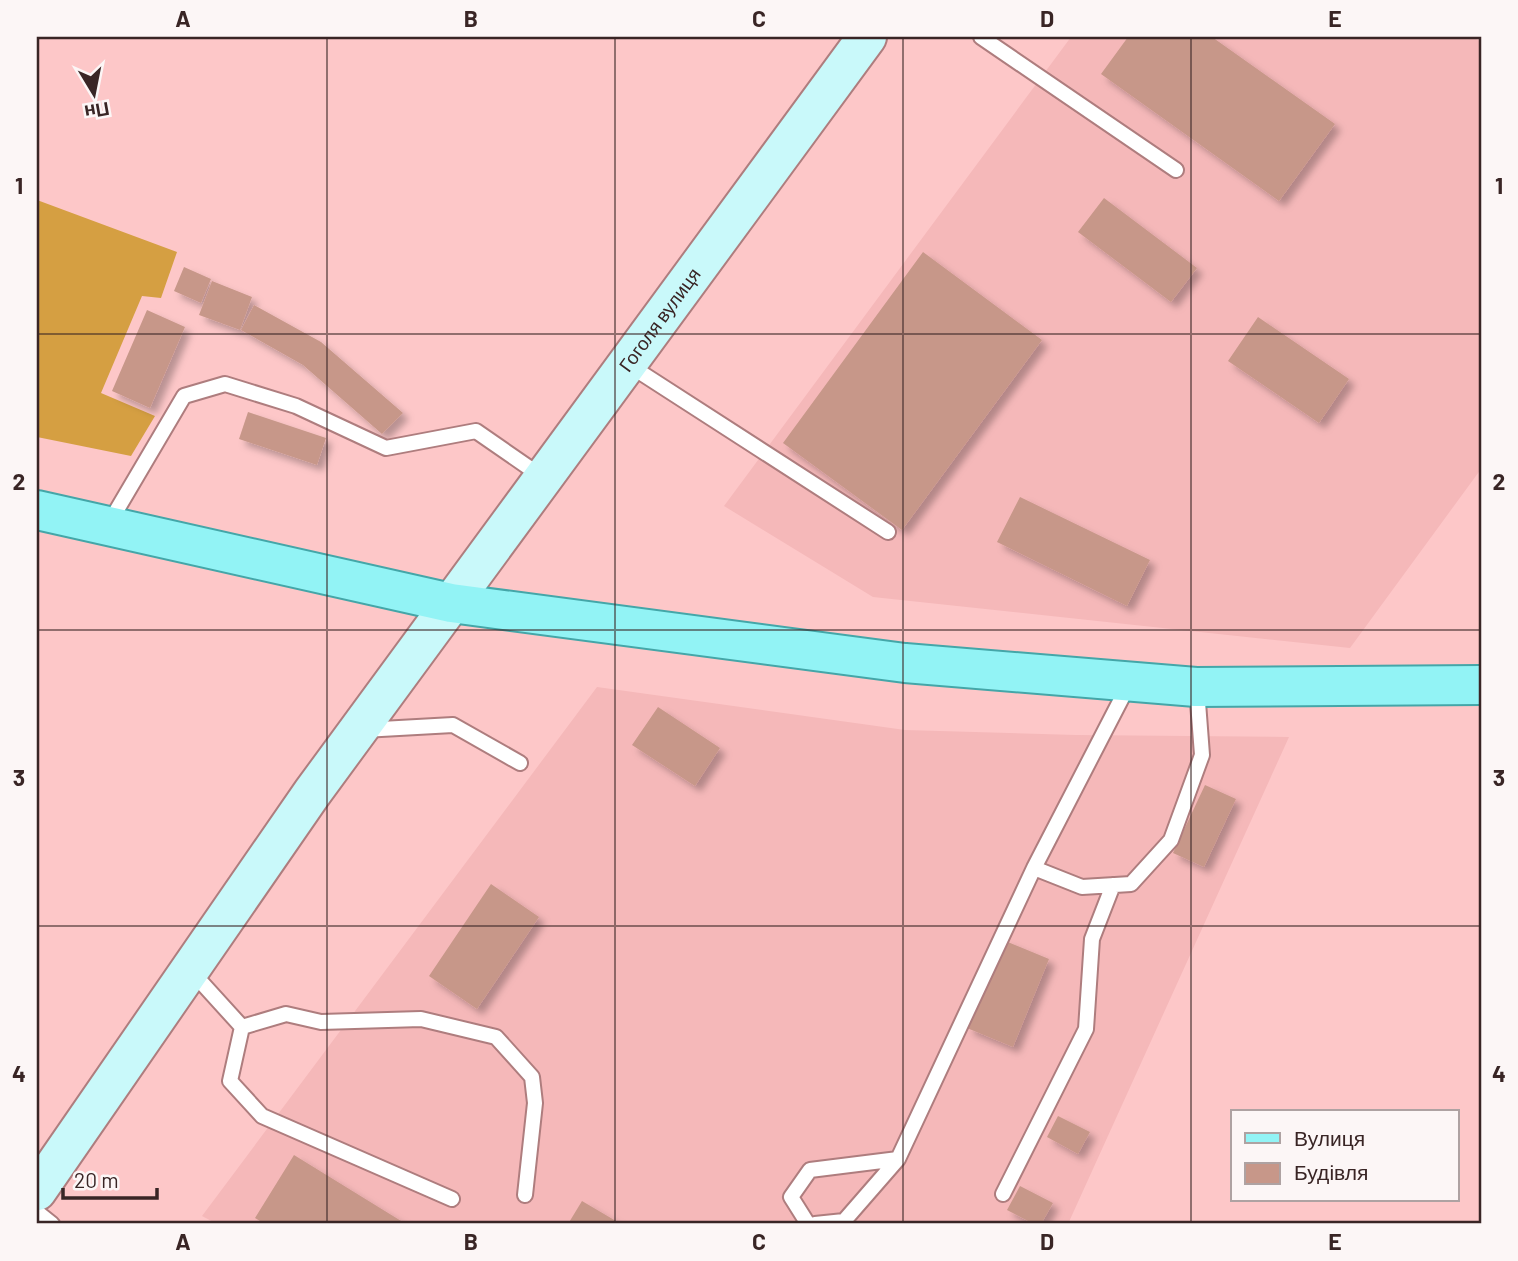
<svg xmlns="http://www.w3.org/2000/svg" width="1518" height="1261" font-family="Barlow,sans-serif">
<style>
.built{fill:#f5b8b9}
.forest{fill:#d59f42}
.building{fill:#c79789;filter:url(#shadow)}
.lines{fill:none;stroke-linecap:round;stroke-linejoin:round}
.service-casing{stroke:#ae7d7e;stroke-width:18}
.secondary-casing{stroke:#ae7d7e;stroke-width:42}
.primary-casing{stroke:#44a6a8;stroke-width:42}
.service{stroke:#fff;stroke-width:14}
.secondary{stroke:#c9f9fa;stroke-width:38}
.primary{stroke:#92f3f5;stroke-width:38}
.grid{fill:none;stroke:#392525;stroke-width:2;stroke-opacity:0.55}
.labels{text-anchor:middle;stroke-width:6;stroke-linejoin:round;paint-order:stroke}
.street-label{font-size:19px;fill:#392525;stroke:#fcf6f6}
.neatline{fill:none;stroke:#392525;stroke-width:2.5}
.grid-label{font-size:23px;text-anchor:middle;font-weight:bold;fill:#392525}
</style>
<defs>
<filter id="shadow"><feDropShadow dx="6" dy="6" stdDeviation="3.5" flood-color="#0004"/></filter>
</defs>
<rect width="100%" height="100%" fill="#fdc7c8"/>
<path class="built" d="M1071,37h402l8,5v427l-131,179 -477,-51 -149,-91z
M597,687l308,43 171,5 213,2 -221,487h-851l-15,-8z"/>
<path class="forest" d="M37,200l140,52 -16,46 -19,-2 -41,97 54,23 -24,40 -94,-19z"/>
<path class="building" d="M1128,37h84l123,87 -56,77 -178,-127z
M1104,198l93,70 -26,34 -93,-70z
M923,252l119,88 -140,190 -119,-87z
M184,267l27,12 -10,24 -27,-12z
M212,281l40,16 -12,33 -41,-15z
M254,305l67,37 82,71 -21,21 -79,-69 -62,-35z
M147,310l38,17 -35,81 -38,-17z
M1258,317l91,62 -30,44 -91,-62z
M248,412l78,26 -9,27 -78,-26z
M1020,497l130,63 -23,46 -130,-64z
M658,707l62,41 -25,38 -63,-41z
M1205,785l31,14 -32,68 -31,-14z
M491,884l48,33 -62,92 -48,-33z
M1003,940l46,19 -36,88 -46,-19z
M1058,1116l32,16 -12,22 -31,-17z
M294,1155l112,69h-141l-10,-6z
M1020,1186l33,17 -12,21h-7l-27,-14z
M582,1201l39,23h-53z"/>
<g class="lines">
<g class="service-casing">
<path id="service" d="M981,37l195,133
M629,365l259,167
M108,525l76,-129 41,-12 71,22 90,42 90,-17 65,45
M363,730l90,-5 67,38
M1034,868l48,19 49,-3 40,-44 31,-85 -5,-66
M192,972l50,55 -12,54 32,35 190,83
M242,1027l44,-13 35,8 100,-3 75,18 36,40 3,26 -10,92
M1003,1194l83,-165 6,-90 21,-54
M37,1212l15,12
M808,1224l-17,-27 19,-27 88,-11
M815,1224l29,-3 54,-62 136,-291 95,-184"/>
</g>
<g class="secondary-casing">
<g id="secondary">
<path id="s1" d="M37,1191l275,-398 555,-756"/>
</g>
</g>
<g class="primary-casing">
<path id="primary" d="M37,510l414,93 454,60 291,24 285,-2"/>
</g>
<use href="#service" class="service"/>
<use href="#secondary" class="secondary"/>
<use href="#primary" class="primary"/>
</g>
<path class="grid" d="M327,37v1187M615,37v1187M903,37v1187M1191,37v1187M37,334h1444M37,630h1444M37,926h1444"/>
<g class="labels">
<g class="street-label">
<text dy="7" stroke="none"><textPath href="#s1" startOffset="1071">Гоголя вулиця</textPath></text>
</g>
</g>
<rect width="1518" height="1261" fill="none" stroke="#fcf6f6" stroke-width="77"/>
<rect x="1231" y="1110" width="228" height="91" fill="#fcf6f6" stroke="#aea2a2" stroke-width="2"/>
<rect x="1245" y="1133" width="35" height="10" fill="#92f3f5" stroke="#aea2a2" stroke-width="2"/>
<text x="1294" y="1146" font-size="21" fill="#392525">Вулиця</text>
<rect x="1245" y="1163" width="35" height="21" fill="#c79789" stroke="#aea2a2" stroke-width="2"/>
<text x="1294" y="1180" font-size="21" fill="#392525">Будівля</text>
<g transform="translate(94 94) rotate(170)" stroke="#fcf6f6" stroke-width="5" paint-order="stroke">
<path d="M0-5L12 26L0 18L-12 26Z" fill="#392525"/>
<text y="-10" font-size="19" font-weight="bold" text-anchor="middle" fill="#392525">Пн</text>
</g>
<path d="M63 1188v10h94v-10" fill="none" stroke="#392525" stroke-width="3.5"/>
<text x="74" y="1188" font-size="21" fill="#392525" stroke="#fcf6f6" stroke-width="5" paint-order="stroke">20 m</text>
<rect x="38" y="38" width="1442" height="1184" class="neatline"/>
<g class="grid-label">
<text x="183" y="27">A</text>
<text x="471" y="27">B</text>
<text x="759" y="27">C</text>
<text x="1047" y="27">D</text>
<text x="1335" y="27">E</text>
<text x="19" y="194">1</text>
<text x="1499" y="194">1</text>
<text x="19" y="490">2</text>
<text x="1499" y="490">2</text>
<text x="19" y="786">3</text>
<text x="1499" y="786">3</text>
<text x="19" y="1082">4</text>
<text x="1499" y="1082">4</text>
<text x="183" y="1250">A</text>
<text x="471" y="1250">B</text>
<text x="759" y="1250">C</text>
<text x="1047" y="1250">D</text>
<text x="1335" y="1250">E</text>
</g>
</svg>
